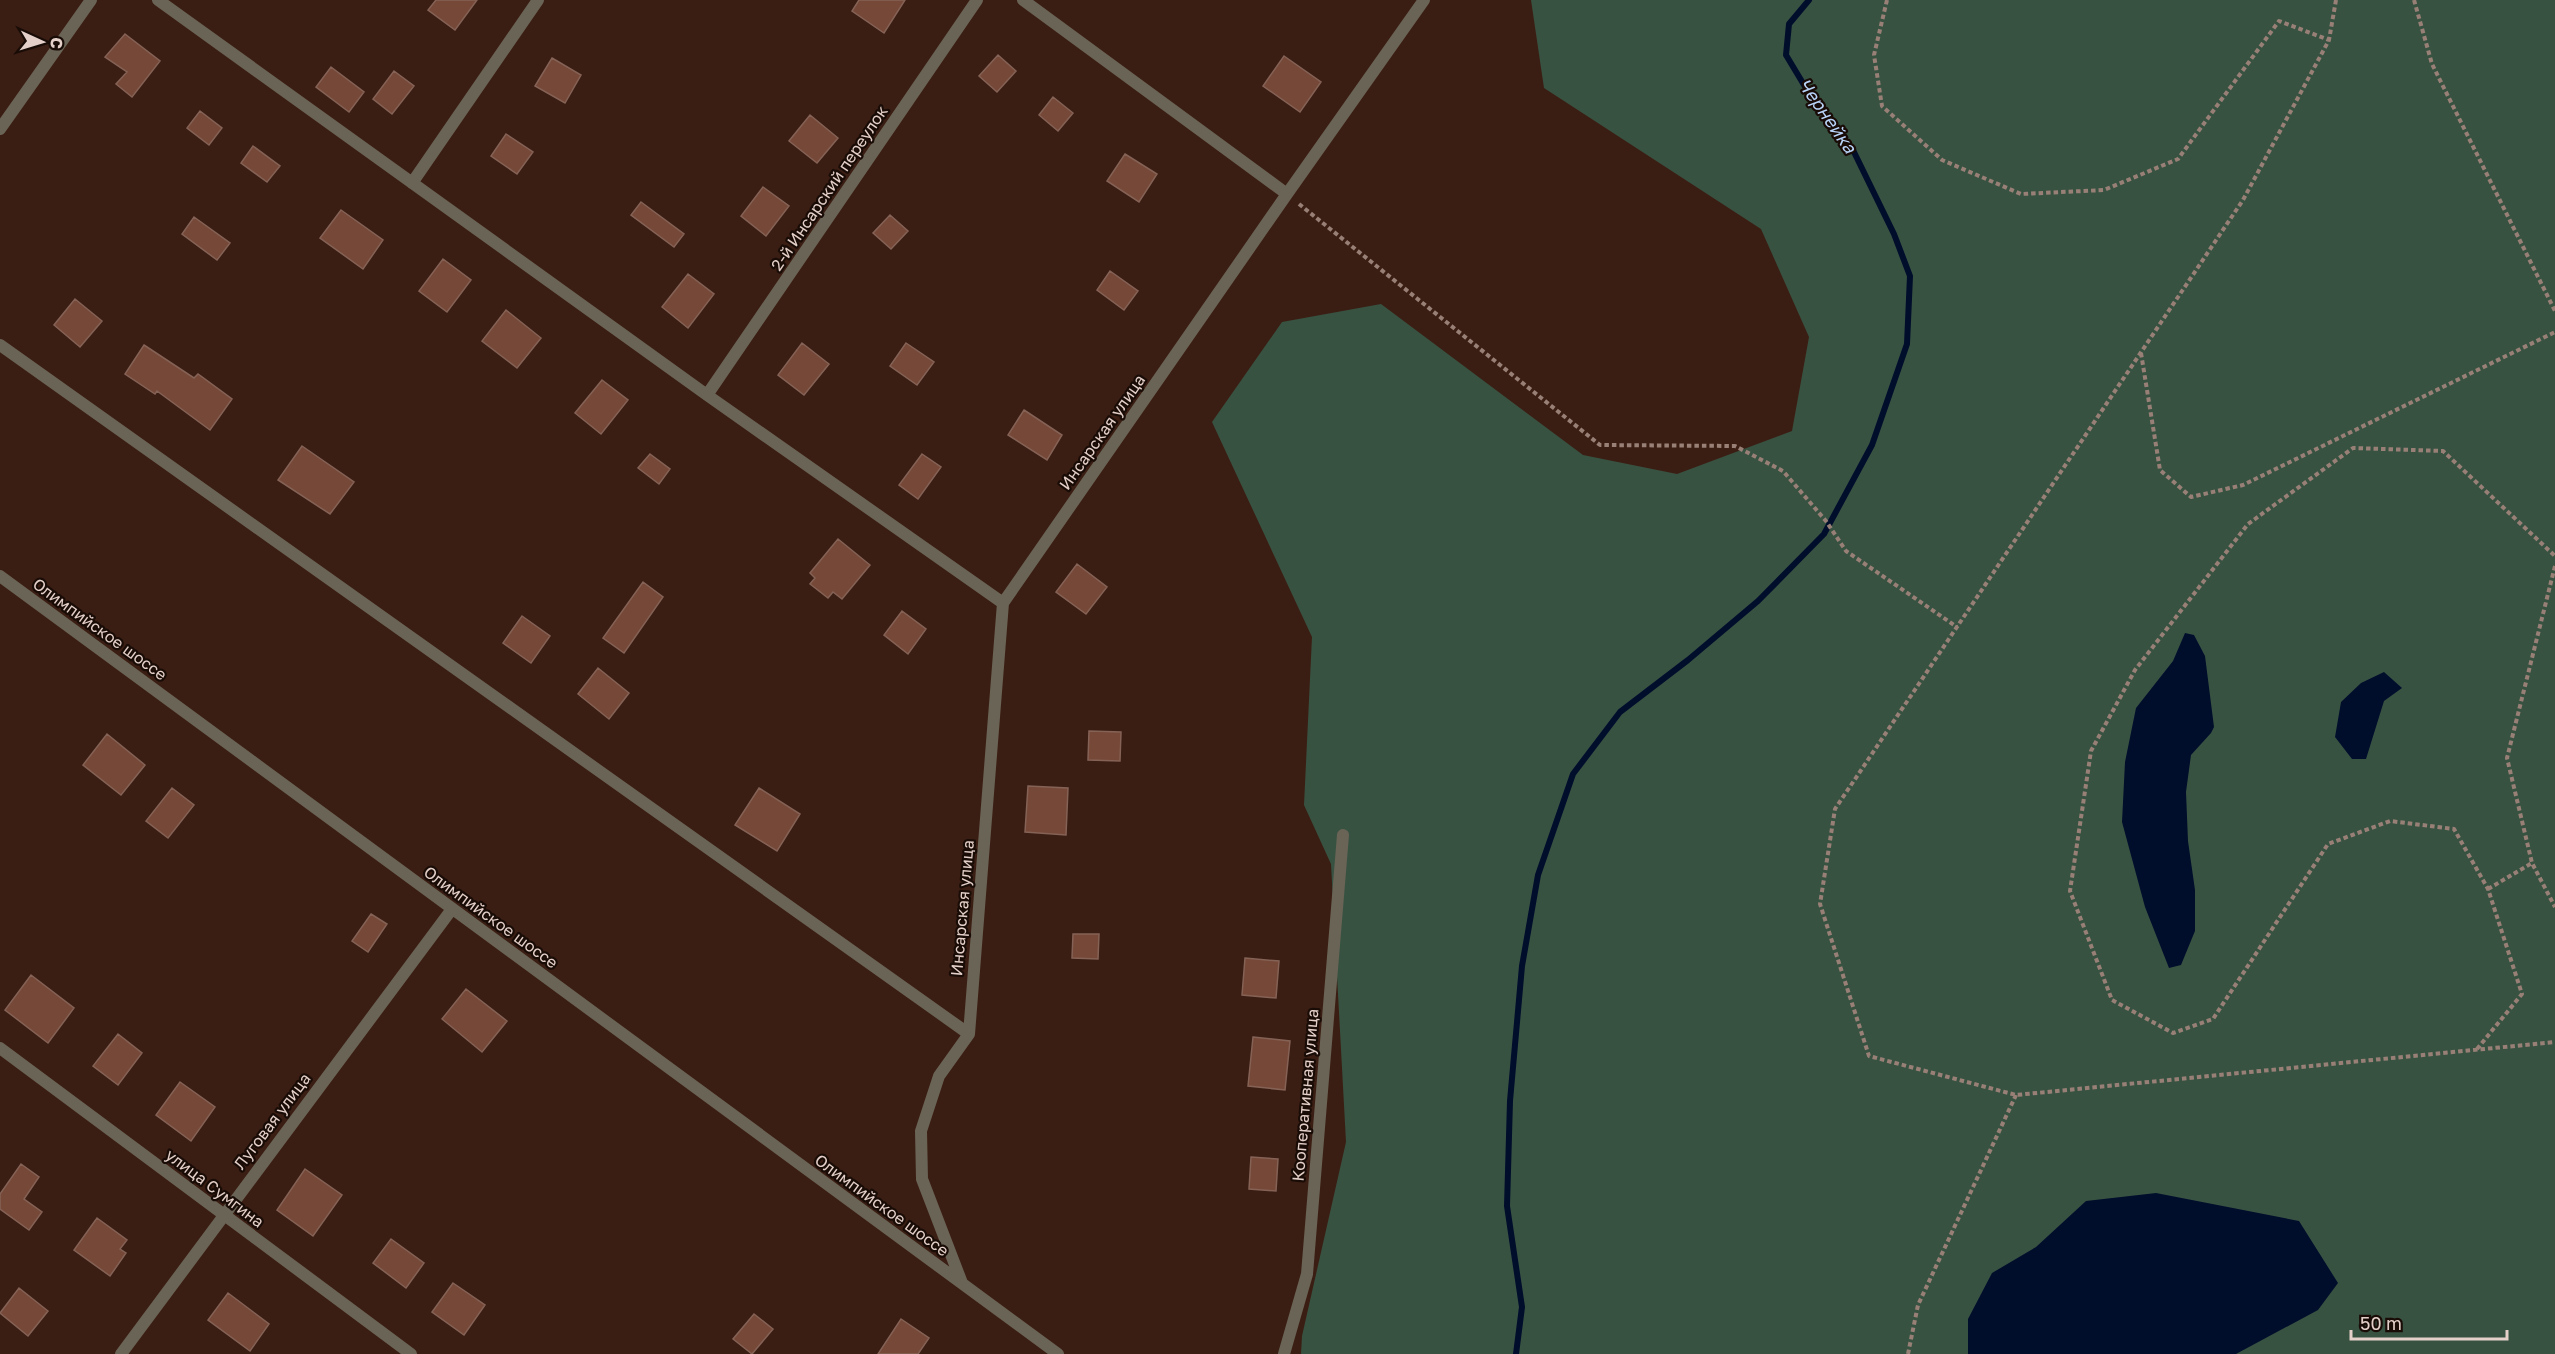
<svg xmlns="http://www.w3.org/2000/svg" width="2555" height="1354" font-family="'Golos Text',sans-serif">
<style>
.green{fill:#385242}
.water{fill:#000e2c}
.lines{fill:none;stroke-linecap:round;stroke-linejoin:round}
.stream{stroke:#000e2c;stroke-width:6}
.building{fill:#764838;stroke:#856256;stroke-width:1.5}
.path{stroke:#988077;stroke-width:4;stroke-dasharray:4.5 3;stroke-linecap:butt}
.street{stroke:#6a6456;stroke-width:12}
.labels{text-anchor:middle;stroke-width:4.5;stroke-linejoin:round;paint-order:stroke}
.street-label{font-size:16px;fill:#e4d0c9;stroke:#190c07}
.water-label{font-size:18px;font-style:italic;fill:#b9d4f9;stroke:#190c07}
</style>
<rect width="100%" height="100%" fill="#3b1e13"/>
<path class="green" d="M1531,0h1024v1354h-1254l1,-18 44,-194 -15,-278 -27,-59 8,-168 -100,-215 70,-100 99,-18 202,151 94,19 115,-43 17,-94 -48,-108 -217,-141z"/>
<path class="water" d="M2185,633l9,2 11,21 9,71 -3,6 -20,22 -5,37 2,49 7,49v41l-14,34 -12,3 -24,-61 -23,-85 3,-60 11,-54 37,-47z
M2384,672l18,16 -18,13 -18,58h-14l-17,-22 6,-35 20,-19z
M2156,1193l143,28 39,62 -20,27 -82,44h-268v-35l24,-46 44,-26 50,-46z"/>
<g class="lines">
<path class="stream" d="M1516,1354l6,-47 -15,-101 3,-105 12,-135 16,-91 35,-101 47,-62 68,-52 70,-59 66,-67 48,-89 35,-101 3,-68 -16,-42 -41,-84 -43,-55 -24,-40 3,-31 20,-24"/>
</g>
<path class="building" d="M436,0h41l-22,30 -27,-20z
M859,0h46l-21,33 -32,-22z
M125,34l35,27 -28,36 -16,-13 11,-12 -22,-15z
M998,55l18,16 -19,21 -18,-16z
M1284,56l37,26 -21,30 -37,-26z
M552,58l29,17 -16,28 -30,-17z
M331,67l33,25 -15,20 -33,-25z
M394,71l20,15 -22,28 -19,-15z
M1053,97l20,16 -15,18 -19,-16z
M200,111l22,17 -13,17 -22,-17z
M810,115l28,23 -21,25 -28,-22z
M506,134l27,18 -16,22 -26,-18z
M253,146l27,20 -13,16 -26,-19z
M1125,154l32,20 -18,28 -32,-21z
M763,187l26,19 -23,30 -25,-20z
M641,202l43,32 -10,13 -43,-32z
M341,210l42,30 -20,29 -43,-31z
M890,215l18,16 -17,18 -18,-16z
M194,217l36,26 -13,17 -35,-26z
M443,259l28,21 -24,32 -28,-21z
M1110,271l28,20 -14,19 -27,-20z
M688,274l26,20 -26,34 -26,-21z
M75,299l27,22 -22,26 -26,-22z
M506,310l35,28 -24,30 -35,-27z
M802,343l27,21 -25,31 -26,-20z
M906,343l28,19 -17,23 -27,-19z
M144,345l50,33 4,-4 34,25 -22,31 -53,-39 -2,3 -30,-20z
M602,380l26,20 -27,34 -26,-21z
M1024,410l38,25 -15,25 -39,-25z
M302,446l52,36 -24,32 -52,-34z
M650,454l20,15 -11,15 -21,-16z
M922,454l19,13 -23,32 -19,-14z
M838,539l32,26 -28,34 -9,-7 -5,6 -18,-14 5,-6 -5,-5z
M1077,564l30,23 -21,27 -30,-22z
M643,582l20,15 -39,56 -21,-15z
M902,611l24,18 -18,25 -24,-19z
M522,616l28,20 -19,27 -28,-20z
M598,668l31,25 -20,26 -31,-25z
M1089,731l32,1 -1,29 -32,-1z
M107,734l38,31 -24,30 -38,-30z
M1028,786l40,2 -2,47 -41,-3z
M172,788l22,17 -26,33 -22,-17z
M759,788l41,26 -23,37 -42,-26z
M371,914l16,10 -19,28 -16,-11z
M1073,934h26l-1,25 -26,-1z
M1245,958l34,3 -3,37 -34,-3z
M31,975l43,33 -26,35 -43,-33z
M466,989l41,32 -25,31 -40,-33z
M118,1034l24,19 -24,32 -25,-19z
M1253,1037l37,4 -5,49 -37,-4z
M180,1082l35,25 -24,34 -35,-26z
M1251,1157l27,2 -2,32 -27,-2z
M21,1164l18,13 -15,22 18,13 -13,18 -29,-21v-15z
M305,1169l37,26 -29,41 -36,-26z
M97,1218l30,22 -7,9 6,4 -16,23 -36,-26z
M391,1239l33,24 -18,25 -33,-25z
M453,1283l32,22 -21,30 -32,-23z
M19,1288l29,23 -20,25 -28,-23z
M228,1293l41,31 -19,27 -42,-31z
M754,1314l19,15 -21,25 -19,-15z
M901,1319l28,19 -11,16h-40z"/>
<g class="lines">
<path class="path" d="M1887,0l-13,55 8,51 60,54 79,34 83,-4 74,-31 101,-138 50,19
M2336,0l-7,40 -86,160 -408,609 -15,95 49,152 147,39 539,-53
M2414,0l18,64 123,247
M1299,204l301,241 135,1 48,25 43,50 20,30 111,76
M2141,353l19,117 31,27 52,-12 312,-153
M2555,566l-48,192 25,105 23,44
M2488,889l44,-26
M2477,1049l45,-55 -34,-105 -34,-60 -64,-8 -62,23 -115,175 -40,14 -61,-33 -42,-109 21,-140 44,-81 113,-146 105,-76 90,3 112,105
M1908,1354l10,-49 98,-210"/>
<path class="street" d="M158,0l549,395 296,208
M0,129l91,-129
M412,183l126,-183
M1287,194l137,-194
M0,345l969,689
M707,395l270,-395
M0,576l1058,778
M969,1034l34,-431 284,-409 -264,-194
M0,1048l411,306
M962,1283l-40,-104 -1,-48 18,-55 30,-42
M121,1354l331,-445
M1284,1354l23,-80 36,-439"/>
</g>
<g class="labels">
<g class="street-label">
<text transform="translate(829 188) rotate(-56)" y="6">2-й Инсарский переулок</text>
<text transform="translate(1102 432) rotate(-55)" y="6">Инсарская улица</text>
<text transform="translate(100 629) rotate(36)" y="6">Олимпийское шоссе</text>
<text transform="translate(962 908) rotate(-85)" y="6">Инсарская улица</text>
<text transform="translate(491 917) rotate(36)" y="6">Олимпийское шоссе</text>
<text transform="translate(1305 1095) rotate(-85)" y="6">Кооперативная улица</text>
<text transform="translate(272 1121) rotate(-53)" y="6">Луговая улица</text>
<text transform="translate(215 1188) rotate(37)" y="6">улица Сумгина</text>
<text transform="translate(882 1205) rotate(36)" y="6">Олимпийское шоссе</text>
</g>
<g class="water-label">
<text transform="translate(1827 116) rotate(55)" y="6">Чернейка</text>
</g>
</g>
<g transform="translate(42 42) rotate(94)" stroke="#190c07" stroke-width="4.5" paint-order="stroke">
<path d="M0-4.5L10 22L0 15L-10 22Z" fill="#e4d0c9"/>
<text y="-9" font-size="16" font-weight="bold" text-anchor="middle" fill="#e4d0c9">С</text>
</g>
<path d="M2351 1330v9h156v-9" fill="none" stroke="#e4d0c9" stroke-width="3"/>
<text x="2360" y="1330" font-size="18" fill="#e4d0c9" stroke="#190c07" stroke-width="4.5" paint-order="stroke">50 m</text>
</svg>
